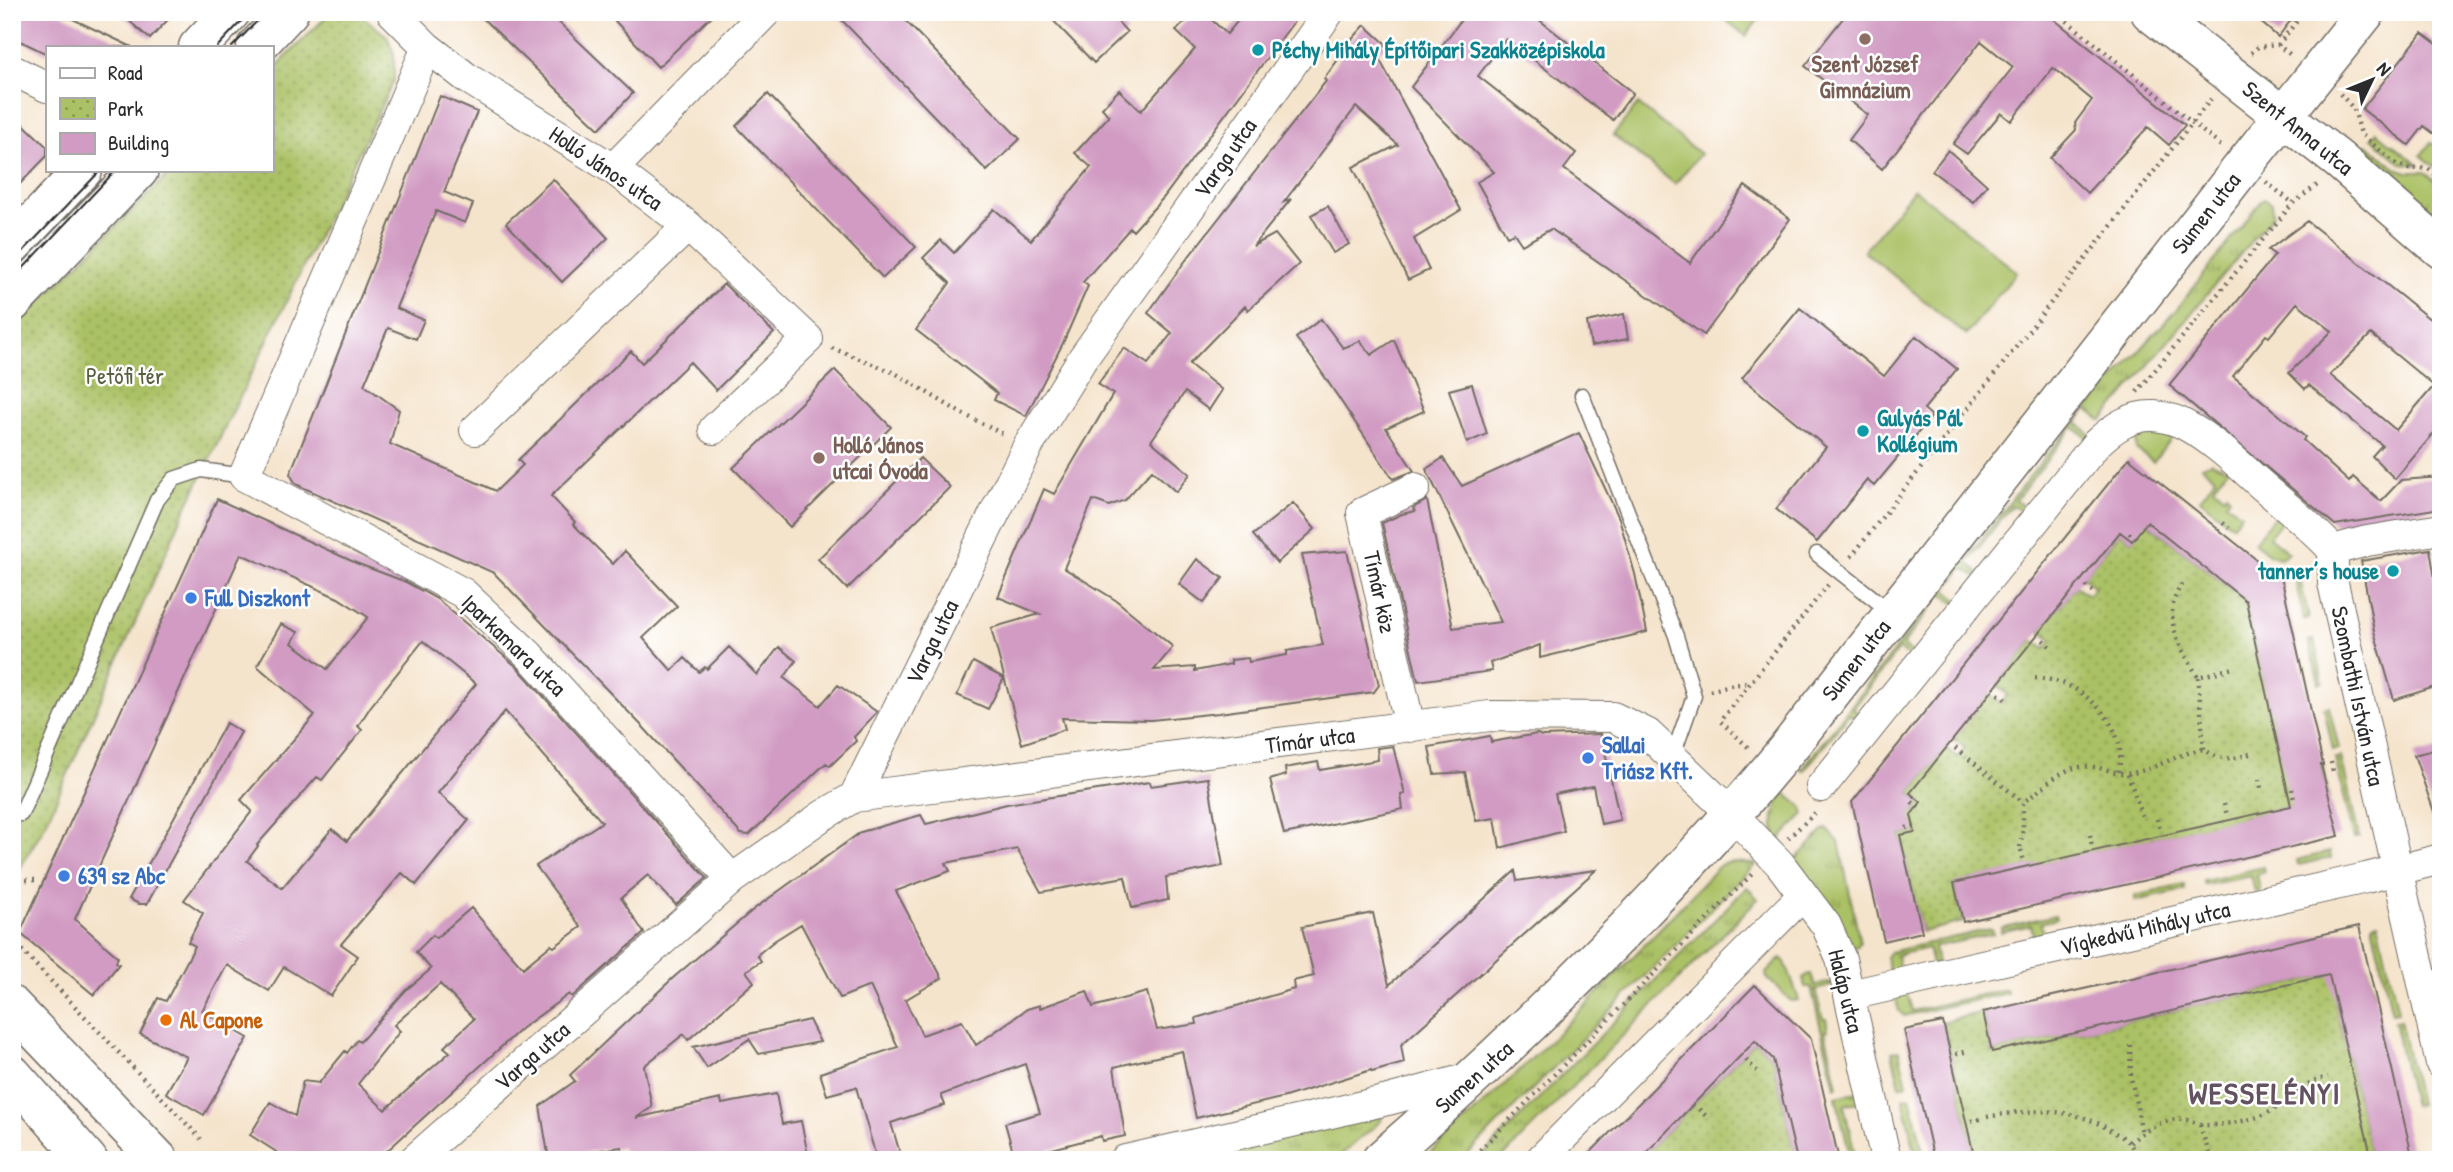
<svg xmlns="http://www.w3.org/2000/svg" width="2453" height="1172" font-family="'Patrick Hand',sans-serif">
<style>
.grass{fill:url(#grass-tufts);stroke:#6b7648;stroke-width:2}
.park{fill:url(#park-dots);stroke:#6b7648;stroke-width:2}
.garden{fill:#abc165;stroke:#6b7648;stroke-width:2}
.building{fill:#d19bc3;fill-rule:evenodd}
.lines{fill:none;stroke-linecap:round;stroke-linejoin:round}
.lane-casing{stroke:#726c63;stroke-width:17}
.street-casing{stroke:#726c63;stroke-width:32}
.secondary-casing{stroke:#726c63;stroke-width:41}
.primary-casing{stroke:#726c63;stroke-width:41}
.path{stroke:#726c63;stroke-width:4.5;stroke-dasharray:2 5;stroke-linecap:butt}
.lane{stroke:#fff;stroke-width:14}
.street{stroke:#fff;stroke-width:30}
.secondary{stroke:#fff;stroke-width:38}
.primary{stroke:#fff;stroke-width:38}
.tram{stroke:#2b2b2b;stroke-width:2}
.education-dot{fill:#8d6e63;stroke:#fff;stroke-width:2.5}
.culture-dot{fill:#0f9aa8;stroke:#fff;stroke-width:2.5}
.shop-dot{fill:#3f7fe0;stroke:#fff;stroke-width:2.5}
.food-dot{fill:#e8710a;stroke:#fff;stroke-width:2.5}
.labels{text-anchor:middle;stroke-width:5;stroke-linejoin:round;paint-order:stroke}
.culture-label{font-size:23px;font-weight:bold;fill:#0d838f;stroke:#fff;text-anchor:start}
.education-label{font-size:23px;font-weight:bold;fill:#785e54;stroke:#fff}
.street-label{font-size:23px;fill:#2b2b2b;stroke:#fff}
.park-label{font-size:23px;fill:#58603f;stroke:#fff}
.shop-label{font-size:23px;font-weight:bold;fill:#366cbe;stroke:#fff;text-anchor:start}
.food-label{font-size:23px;font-weight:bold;fill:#c56008;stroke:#fff;text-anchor:start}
.district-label{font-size:30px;font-weight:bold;letter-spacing:2px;fill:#655260;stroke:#fff}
</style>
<defs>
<pattern id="grass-tufts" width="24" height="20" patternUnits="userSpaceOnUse" patternTransform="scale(1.75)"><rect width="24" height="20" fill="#abc165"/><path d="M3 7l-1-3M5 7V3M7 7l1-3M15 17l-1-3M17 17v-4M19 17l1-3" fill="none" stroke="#8b9d53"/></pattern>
<pattern id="park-dots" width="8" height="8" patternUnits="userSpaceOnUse" patternTransform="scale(1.75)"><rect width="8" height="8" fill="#abc165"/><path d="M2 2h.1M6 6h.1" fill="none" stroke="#8b9d53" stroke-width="1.8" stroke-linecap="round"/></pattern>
</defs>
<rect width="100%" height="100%" fill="#fff"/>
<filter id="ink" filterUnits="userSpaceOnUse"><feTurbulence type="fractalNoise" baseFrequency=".0143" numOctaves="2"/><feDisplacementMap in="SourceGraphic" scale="14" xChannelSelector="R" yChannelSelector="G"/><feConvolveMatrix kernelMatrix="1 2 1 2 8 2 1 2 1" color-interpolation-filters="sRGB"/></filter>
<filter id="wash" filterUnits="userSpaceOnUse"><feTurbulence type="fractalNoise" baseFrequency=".00686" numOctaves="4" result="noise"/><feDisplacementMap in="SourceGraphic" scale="28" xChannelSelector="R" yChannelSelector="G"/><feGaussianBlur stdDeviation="1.57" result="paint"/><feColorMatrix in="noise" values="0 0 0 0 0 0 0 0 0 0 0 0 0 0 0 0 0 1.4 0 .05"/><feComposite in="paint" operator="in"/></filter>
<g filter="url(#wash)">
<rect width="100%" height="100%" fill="#f5e4cc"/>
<path class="grass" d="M2377,132l35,28 5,5 -16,-2 -29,-25z
M2431,142l10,8v22l-20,-17z
M2367,144l29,24 12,4h17l16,13v33l-77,-67 -2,-2z
M2264,198l8,5 1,12 -171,206 -15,-12 -10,14 14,12 -3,3 -15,-11 -57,73 14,12 -4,3 -14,-10 -45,58 13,10 -3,4 -14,-9 -17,22 12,10 -2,4 -14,-10 -39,51 11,10 -2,4 -13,-10 -46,60 11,9 -3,4 -12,-8 -45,57 -3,-1 248,-318 126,-141z
M2136,427l40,6 -23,29 -17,-13z
M2211,462l17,7 -14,18 10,9 2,-3 4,4 -4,5 15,12 -9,11 -32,-26 16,-21 -14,-12z
M2277,513l7,5 -15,19 20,16 -9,5 -10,-3 -16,-13z
M2300,578l9,40 -5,1 -9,-40z
M2314,640l9,42 -4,1 -10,-42z
M2329,707l10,42 -6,1 -9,-42z
M2341,757l18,80 -5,1 -19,-80z
M1784,792l18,15 2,7 -26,27c-8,-18 -4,-33 6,-49z
M1825,829h2l12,13 21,100 -3,5 -8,2 -8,-26 -48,-61z
M2330,852l1,6 -33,7 -1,-5z
M1731,862l25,2 -294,296h-40c104,-91 200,-190 294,-291l6,-5z
M2263,867l1,5 -7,2 3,17 -5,1 -4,-16 -46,9 -1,-4z
M2184,885l1,5 -50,11v-5z
M1747,887l11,12 -258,261h-22z
M2055,915l1,4 -15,4 3,17 -9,2 -4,-17 -30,7v-4z
M2378,922l20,90 -6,1 -20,-89z
M1991,929l2,5 -59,13 3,17 -5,1 -4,-17 -31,7 3,17 -10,2 -4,-17 4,-5z
M1781,958l4,4 14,38 -8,1 -24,-23 -1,-5z
M1809,974h2l4,11 19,-3 1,3 -20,5 8,29h3l2,11 -3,1 13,55 -3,1 -24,-100h-6l-2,-9z
M2006,989l1,4 -103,23 -5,-5 -4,-15 12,-3 5,18z
M2400,1020l19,84 -6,2 -19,-85z
M1899,1051l8,33 -7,2 -8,-34z
M1859,1092l3,9 -18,4 12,55h-5l-15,-63z
M1910,1097l13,54 -8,1 -12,-54z
M1382,1116l-1,5 -46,39h-155z"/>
<path class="park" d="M331,12h26l30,24 7,18v26l-210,432 -139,313 -33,57v-553l161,-159h98v-98z
M2135,513l111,88 39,172 38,-8 6,33 -375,86 9,38 -41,10 -22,-97 14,-3 -11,-30 12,9 6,-9 -11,-9 36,-45 12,9 7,-9 -12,-9 36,-45 12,9 7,-8 -11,-10 36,-45 12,9 7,-9 -12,-9 36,-45 12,9 7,-8 -12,-10 37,-45 12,9 6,-9z
M2368,966l7,29 -39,10 36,155h-13l-1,-6 -11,2 1,4h-373l-32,-138 40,-10 9,40z
M1755,1041l18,18 24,101h-158z"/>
<path class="garden" d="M1716,12h48l-18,24z
M1638,104l62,50 -25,30 -62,-49z
M1914,189l103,83 -51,63 -102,-84z"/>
<g id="blocks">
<path class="building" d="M12,12h46l74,35h-85v7l-35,-17z
M119,12h56l-25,27z
M476,12h72l85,81 -34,36z
M625,12h91l-58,55 -43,-46z
M834,12h63l123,127 -33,32z
M1045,12h64l18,20 -33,31z
M1194,12h9l24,22 18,-22h56l-137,185 -31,34 -3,-3 -47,54 5,4 -25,57 -37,73 -32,-16 3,-7 -81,-63 34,-47 -27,-25 18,-18 13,13 40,-44 37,31 60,-73 -16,-14 34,-37 -7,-8 17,-18 22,21 54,-62 -19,-18z
M1467,12h62l104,81 -20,27 -107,-81 -28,37 98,77 -12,16 126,94 55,-77 45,33 -86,116 -153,-106 -29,16 -8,-12 -7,3 -30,-54 17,-10 -83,-85z
M1848,12h197l140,113 -16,20 -21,-18 -61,66 -37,-35 26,-28 -1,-7 17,-23 -39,-32 -42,53 -10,-8 -34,41 -14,-10 60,-77 -32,-26 -99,128 -33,-29 19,-25 -63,-49z
M2249,12h48l-19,25z
M1365,25l22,20 -11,8 85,157 -47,29 15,31 -21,10 -55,-113 45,-22 -42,-38 -72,95 7,-3 -38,47 22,-12 24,30 -51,46 -3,-4 -56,58 33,26 -13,20 -24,-18 -34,49 39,33 -14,18 -24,-22 -27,30 -16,6 -16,-6 -29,68 53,33 56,46 -19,23 41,-3v4l36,-7v-4l17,-2 1,4 38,-7v-4l36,-6 -21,-90 45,-4 32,134 -5,7 -155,21 -68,7 -89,-2 3,11 -43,15 -31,-116 49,-14 -42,-17 46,-108 10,5 59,-100 -15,-10 26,-36 24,16 24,-31 -24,-20 35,-49 143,-183 -2,-2 23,-32 -1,-1z
M2422,33l19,14v76l-8,10 -9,-7 -15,19 -47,-36z
M768,94l148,153 -33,31 -147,-152z
M440,96l37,16 -33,80 29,12 -8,19 -29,-12 -40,97 28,12 -8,19 -28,-11 -24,57 35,25 -9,34 106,47 27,-26 -5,-5 113,-109 11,12 82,-79 50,49 -58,57 -26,-28 -139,134 24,26 -2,2 40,40 12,-13 52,55 -34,32 29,33 13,-13 14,14 6,-5 2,2 22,-22 28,28 22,-28 17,14 -12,17 36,28 18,-21 39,27 -23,25 2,4 -26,25 -4,-3 -77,72 -8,-1 -97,-106 -150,-155 -192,-86 -6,-3 -6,-10z
M12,113l35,34v9l-35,36z
M1948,150l39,35 -14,17 -41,-31z
M553,179l55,59 -46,44 -56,-59z
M1328,206l21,38 -16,9 -22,-38z
M2307,221l134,107v97l-46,54 -23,-23 10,-11 -73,-60 -4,4 -16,-16 43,-42 -35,-28 -28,34 -3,-2 -33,41 72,61 -2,3 46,42 4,-5 28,24 20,-21 40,-3v31l-106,17 -166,-140 106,-130 -7,-5zM2371,334l63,52 -38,44 -66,-55z
M1800,308l84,68 32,-40 41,33 -33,40 8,7 -58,70 -7,-6 -50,62 -41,-33 50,-62 -84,-69z
M1624,314l4,25 -37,7 -4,-24z
M1321,319l22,29 17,-7 11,14 23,-15 30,71 -38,17 28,43 -21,8 -79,-118 -18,-23z
M835,370l56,57 -101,100 -57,-59z
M1472,384l15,50 -20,9 -18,-53z
M1579,433l40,85 16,56 12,58 -107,26v-13l-50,18 2,8 -74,10 -36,-158 20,-9 13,-3 -2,-3 14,-8 26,128 48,-6 -75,-153 17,-11 19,28z
M920,458l30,29 -103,102 -29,-30z
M2129,458l153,122 41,185h-2l18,71 -376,86 -9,-39 337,-77 -45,-205 -99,-79 -15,19 -12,-9 -210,261 11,9 -10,13 4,17 -15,3 22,97 -38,9 -32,-139z
M217,499l139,64 50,19 31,17 80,68 190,211 -31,27 -28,-30 -27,23 23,35 -72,64 -3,-3 -47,34 -145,132h-88l-39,-25 20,-33 25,14 8,-35 16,2 26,-32 2,2 10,-13 3,2 45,-51 26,-22 -15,-17 17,-17 3,3 35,-30 52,60 28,-23 3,2 27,-20 -45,-61 66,-44 -97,-111 -67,82 31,27 -53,65 -14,-12 -61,71 17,12 -27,40 -47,-29 -15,24 -42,-26 -25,46 46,27 -44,77 -38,-22 21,-36 -47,-23 18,-36 8,3 29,-55 -7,-4 15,-29 -19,-13 68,-89 -11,-11 74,-85 -58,-49 24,-42 17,8 -6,11 35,26 41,-52 -30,-19 -97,-44 -166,365 43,38 -2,5 3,2 -25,31 -74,-62zM423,641l53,43 -129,157 -15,-12 -50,59 -35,-27 11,-15 -1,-1 60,-68 5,3 40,-50 -4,-4 13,-20zM440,984l34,35 -30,28 6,5 -65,58 -27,-26 42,-53 -6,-6z
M1293,503l22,26 -38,34 -24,-28z
M2430,549l11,66v70l-47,15 -20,-69 -13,-70z
M1197,559l26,19 -19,25 -25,-19z
M973,662l31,16 -16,31 -31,-14z
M226,723l15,9 -94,172h-8l-10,-5z
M1537,734l5,2 59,-2 19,86 -19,4 -8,-38 -38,8 9,37 -64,17 -5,-30 -19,3 -11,-49 -31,2 -5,-27 61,-11 1,6z
M1393,746l12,48 -4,1 2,14 -119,25 -14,-54 16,-5 -1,-7 33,-6 2,8 58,-10 -1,-12z
M2441,748v75h-3l-24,-68z
M1208,778l15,88 -57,11 2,23 -36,8 -7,-31 -84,15 -24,-43 -71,14 4,8 -54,20 46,87 -37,22 17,35 40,-14 14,24 51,-36 13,-4v3l47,-17 6,16 54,-15 10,38 40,-6 -1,-6 98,-29 -1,-8 21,-5 -12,-49 71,-14 16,72 126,-114 2,10 79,-11 -195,175 3,18 -32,9 -1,-2 -86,27 -89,21 -14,-67 -68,16 11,69 -23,5 -1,-5 -86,23 -10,-36 35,-10 -15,-49 -84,31 4,10 -54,18 11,37h-25l-21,-73 -29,8 -7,-22 78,-26 -28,-61 -30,12 -39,-74 -27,17 -17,14 4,6 -15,10 8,11 -66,58 -4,-6 -40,32 8,41 -16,11 85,-19 1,5 54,-10 6,30 19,-3 8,39h-187v-13l-49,7v6h-24l-9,-54 35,-25 -5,-6 103,-97 81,-69 107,-77 60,-17 5,9 81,-20 143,-22 1,4z
M2359,926l54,234h-41l-43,-185 -337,77 -9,-40z
M1755,985l56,54 28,121h-42l-24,-101 -18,-18 -116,119h-56z
M809,1020l11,22 -61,12 -10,-15 -42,29 -14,-21z
M1943,1022l22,95 10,43h-41l-22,-96 -8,-34z"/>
</g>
</g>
<g filter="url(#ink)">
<use href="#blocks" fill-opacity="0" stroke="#726c63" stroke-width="2"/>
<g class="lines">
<g class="lane-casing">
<path id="lane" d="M1582,395l94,241 18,60 -22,62
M1817,554l75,59
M21,814l136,-314 17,-21 27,-9 43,6"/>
</g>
<g class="street-casing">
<path id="street" d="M392,12l35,35 40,31 146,91 75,57 120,113 -94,90
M427,47l-183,429 219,117 66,62 203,224
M12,70l35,17
M613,169l153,-157
M475,430l213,-204
M2333,550l34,-9 74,-12
M1410,727l-48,-214 53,-25
M1821,787l276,-344c16,-15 34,-28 57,-27 10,1 22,4 31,9 30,16 55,41 80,63 23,20 47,39 68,62v33c35,161 72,321 108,481
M854,797l636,-81 123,1 35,17 84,80 48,50 46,61 15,34 45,201
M1850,995l516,-117 75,-19
M414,1160l318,-281 90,-63 32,-19 174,-351 53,-85 248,-349
M1125,1160l263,-60 85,-23
M1540,1160l263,-265"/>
</g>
<g class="secondary-casing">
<path id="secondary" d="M2150,12l189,148 102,89
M198,47l33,-35
M256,47l33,-35
M12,245l71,-75
M12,303l127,-133
M1381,1160c145,-127 284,-262 407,-412l456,-583 122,-153"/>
</g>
<g class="primary-casing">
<path id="primary" d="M12,1006l147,154
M12,1074l76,86"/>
</g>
<path class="path" d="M2056,12l165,134
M2278,45l26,-33
M2251,53l7,-6 20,-2 14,11
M2340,94l14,15 7,25 34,29 14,6 19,-1 13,11
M2266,182l27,21
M832,348l63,25 66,40 44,22
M2137,392l156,-189 27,-20
M2223,523l6,5
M2129,533l9,6
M1851,557l360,-458
M2182,584c-23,34 -1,63 16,93l35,-9
M2086,586l9,7
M2043,640l9,8
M2198,677l6,72c16,13 30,10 49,4
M2035,678c9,1 18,2 27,5 33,12 68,52 56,89
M1710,691l20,-6 19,-2
M1998,694l11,8
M1748,747l-28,-26 108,-136
M1955,748l11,9
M1969,759l54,43
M2331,762l2,9
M2128,774l15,45
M2259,779l2,9
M2292,789l2,11
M1912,802l10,8
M2224,804l3,11
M2157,819l3,11
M1906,828l11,-3
M2090,835l2,11
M1788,838l27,-25
M2020,847l3,-18v-27c25,-15 37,-39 71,-35 12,2 26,8 38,6 25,-4 46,-20 72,-24
M2021,850l3,11
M12,880h27
M12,940l189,199
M2130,1045l1,32 11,56
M1956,1054l12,-3
M1746,1060l11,11
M1699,1109l10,10
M1987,1117c43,-8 88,-11 126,15 6,3 14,7 18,13 2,4 4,10 6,15
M1971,1121l13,-3
M2200,1125l11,35
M2130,1143c12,-11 36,-26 53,-24 7,1 13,5 21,6 15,1 45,-4 59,-10 25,-10 38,-32 65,-38
M2352,1151l2,9
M1650,1158l2,2
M1470,1160l282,-286"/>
<use href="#lane" class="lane"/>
<use href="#street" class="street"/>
<use href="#secondary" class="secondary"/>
<use href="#primary" class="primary"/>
<path class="tram" d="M217,47l33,-35
M232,47l34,-35
M12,263l89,-93
M12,280l104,-110"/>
</g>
</g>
<g class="education-dot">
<circle cx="1865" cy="39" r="7"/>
<circle cx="819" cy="458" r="7"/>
</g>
<g class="culture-dot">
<circle cx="1258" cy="50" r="7"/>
<circle cx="1863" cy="431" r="7"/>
<circle cx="2393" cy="571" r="7"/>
</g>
<g class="shop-dot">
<circle cx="191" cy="598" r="7"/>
<circle cx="1588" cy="758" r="7"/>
<circle cx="64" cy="876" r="7"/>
</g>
<circle class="food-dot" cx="166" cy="1020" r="7"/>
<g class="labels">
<g class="culture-label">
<text x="1272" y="58">Péchy Mihály Építőipari Szakközépiskola</text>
<text x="1877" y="426">Gulyás Pál<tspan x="1877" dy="26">Kollégium</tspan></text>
<text x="2379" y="579" text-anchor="end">tanner’s house</text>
</g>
<g class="education-label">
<text x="1865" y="72">Szent József<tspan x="1865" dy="26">Gimnázium</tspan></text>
<text x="833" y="453" text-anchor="start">Holló János<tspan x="833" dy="26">utcai Óvoda</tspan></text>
</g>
<g class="street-label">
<text transform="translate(2298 128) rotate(39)" y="8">Szent Anna utca</text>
<text transform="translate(1225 158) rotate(-55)" y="8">Varga utca</text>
<text transform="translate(606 168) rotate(34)" y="8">Holló János utca</text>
<text transform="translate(2206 213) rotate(-52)" y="8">Sumen utca</text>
<text transform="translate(1380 592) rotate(78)" y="8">Tímár köz</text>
<text transform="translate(932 642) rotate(-64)" y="8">Varga utca</text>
<text transform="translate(514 645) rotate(44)" y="8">Iparkamara utca</text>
<text transform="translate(1856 660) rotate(-52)" y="8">Sumen utca</text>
<text transform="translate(2358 696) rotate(78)" y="8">Szombathi István utca</text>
<text transform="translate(1310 740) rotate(-7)" y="8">Tímár utca</text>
<text transform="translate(2145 928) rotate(-13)" y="8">Vígkedvű Mihály utca</text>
<text transform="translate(1846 991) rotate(76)" y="8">Haláp utca</text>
<text transform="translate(532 1056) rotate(-41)" y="8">Varga utca</text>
<text transform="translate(1474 1077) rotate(-42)" y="8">Sumen utca</text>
</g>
<g class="park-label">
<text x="125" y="384">Petőfi tér</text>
</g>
<g class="shop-label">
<text x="205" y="606">Full Diszkont</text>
<text x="1602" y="753">Sallai<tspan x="1602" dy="26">Triász Kft.</tspan></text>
<text x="78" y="884">639 sz Abc</text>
</g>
<g class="food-label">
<text x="180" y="1028">Al Capone</text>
</g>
<g class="district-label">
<text x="2265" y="1104">WESSELÉNYI</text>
</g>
</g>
<rect width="2453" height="1172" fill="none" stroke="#fff" stroke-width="42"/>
<rect x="46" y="46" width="228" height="126" fill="#ffffff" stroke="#aaaaaa" stroke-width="2"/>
<rect x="60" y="68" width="35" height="10" fill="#ffffff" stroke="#aaaaaa" stroke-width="2"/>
<text x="108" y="80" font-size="21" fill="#2b2b2b">Road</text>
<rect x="60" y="98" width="35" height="21" fill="url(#park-dots)" stroke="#aaaaaa" stroke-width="2"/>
<text x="108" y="116" font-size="21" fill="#2b2b2b">Park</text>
<rect x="60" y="133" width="35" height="21" fill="#d19bc3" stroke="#aaaaaa" stroke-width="2"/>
<text x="108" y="150" font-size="21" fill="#2b2b2b">Building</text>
<g transform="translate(2372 80) rotate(47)" stroke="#ffffff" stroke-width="5" paint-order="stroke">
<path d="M0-5L12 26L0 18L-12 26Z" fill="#2b2b2b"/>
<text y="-10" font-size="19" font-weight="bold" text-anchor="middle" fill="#2b2b2b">N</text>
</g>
</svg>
